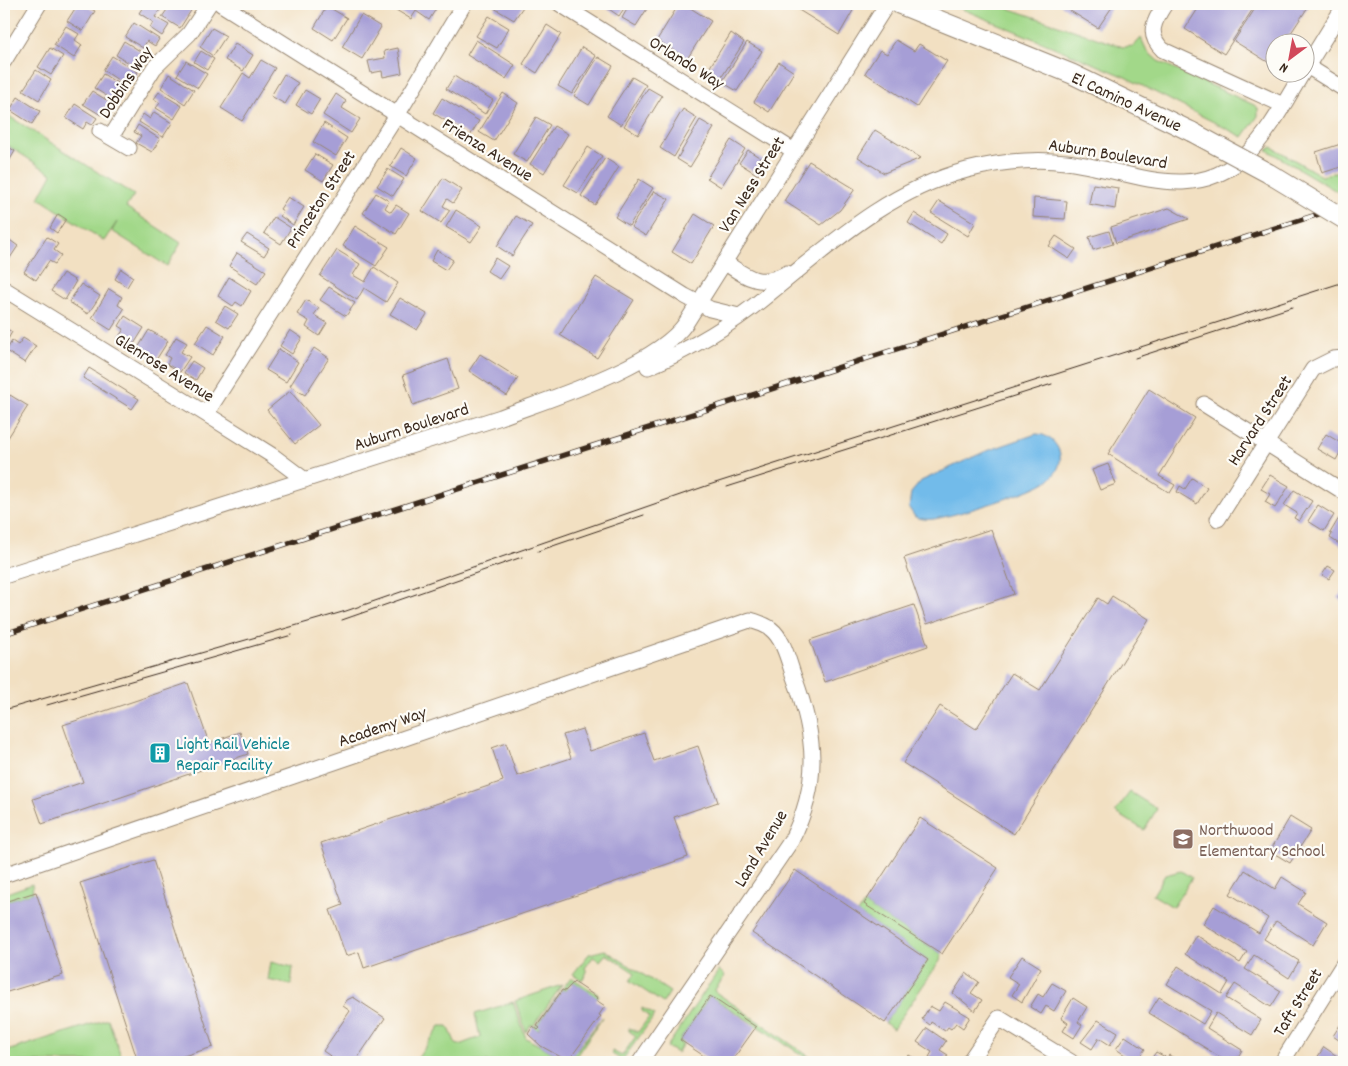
<svg xmlns="http://www.w3.org/2000/svg" width="1348" height="1066" font-family="Dekko,sans-serif">
<style>
.green{fill:#a2d889;stroke:#6e8154}
.water{fill:#72bbea;stroke:#567284}
.building{fill:#a69ed6}
.lines{fill:none;stroke-linecap:round;stroke-linejoin:round}
.minor-casing{stroke:#968570;stroke-width:17}
.major-casing{stroke:#968570;stroke-width:21}
.minor{stroke:#fff;stroke-width:15}
.major{stroke:#fff;stroke-width:19}
.tram{stroke:#3b2a1e;stroke-width:1}
.rail-casing{stroke:#3b2a1e;stroke-width:5.5}
.rail{stroke:#fdfcf7;stroke-width:4;stroke-dasharray:11;stroke-linecap:butt}
.major-bridge-casing{stroke:#968570;stroke-width:21;stroke-linecap:butt}
.major-bridge{stroke:#fff;stroke-width:19}
.labels{text-anchor:middle;stroke-width:4.5;stroke-linejoin:round;paint-order:stroke}
.street-label{font-size:18px;fill:#3b2a1e;stroke:#fdfcf7}
.culture-label{font-size:18px;fill:#0d838f;stroke:#fdfcf7;text-anchor:start}
.education-label{font-size:18px;fill:#785e54;stroke:#fdfcf7;text-anchor:start}
</style>
<rect width="100%" height="100%" fill="#fdfcf7"/>
<filter id="ink" filterUnits="userSpaceOnUse"><feTurbulence type="fractalNoise" baseFrequency=".02" numOctaves="2"/><feDisplacementMap in="SourceGraphic" scale="10" xChannelSelector="R" yChannelSelector="G"/><feConvolveMatrix kernelMatrix="1 2 1 2 8 2 1 2 1" color-interpolation-filters="sRGB"/></filter>
<filter id="wash" filterUnits="userSpaceOnUse"><feTurbulence type="fractalNoise" baseFrequency=".0096" numOctaves="4" result="noise"/><feDisplacementMap in="SourceGraphic" scale="20" xChannelSelector="R" yChannelSelector="G"/><feGaussianBlur stdDeviation="1.12" result="paint"/><feColorMatrix in="noise" values="0 0 0 0 0 0 0 0 0 0 0 0 0 0 0 0 0 1.4 0 .05"/><feComposite in="paint" operator="in"/></filter>
<g filter="url(#wash)">
<rect width="100%" height="100%" fill="#f2e0c2"/>
<path class="green" d="M950,4h46l127,43 11,-1 7,-8 6,13 11,10 96,44 4,3v8l-15,21 -122,-62z
M4,113l130,82 -8,12 55,36 -14,23 -55,-35 5,-9 -13,19 -65,-43 13,-24 -48,-31z
M1272,147l50,29 22,-7v20l-6,3 -71,-42z
M1130,792l27,17 -13,21 -29,-18z
M1181,871l11,7 -19,29 -20,-12 12,-20z
M32,884l1,9 -29,9v-8z
M864,904l78,50 -2,7 -47,68 -8,-6 43,-63 -70,-47z
M605,950l65,42 -7,11 -33,-22 5,-8 -29,-19 -6,7 -7,-4 -8,11 2,4 -5,8 -9,-6 16,-20z
M271,962l22,5 -2,18 -23,-5z
M719,970l6,6 -11,15 103,71 -12,-1 2,-3 -97,-62 -30,44 3,4 -6,9 -10,-6z
M571,977l28,18 -2,3 -23,-16 -4,1 -5,8 -3,-1 -24,36 2,2 -2,2 -4,-2z
M562,985l-29,41 -2,-1 -5,7 -11,-31z
M513,1002l13,36 42,23 35,-44 -31,45h-157l25,-36h8l8,18 3,1 21,-8 -5,-23z
M642,1008l13,7 -34,47h-3l2,-3 -8,-5v-3l10,5 14,-20 -7,-5v-3l9,4 11,-15 -7,-6z
M108,1019l13,37 -20,6h-97v-10z"/>
<path class="water" d="M1036,434c8,0 15,4 20,11 8,11 4,25 -6,34 -16,13 -93,36 -116,40 -7,1 -13,0 -19,-2l-6,-9 2,-15 10,-12 63,-29z"/>
<g id="blocks">
<path class="building" d="M78,4h5l12,7 -12,20 -16,-10z
M145,4h19l-9,13 14,8 -7,11 -12,-8 3,-6 -14,-9z
M171,4h12l9,5 -12,19 -18,-11z
M400,4h39l-10,16 -13,-9 -5,8 -15,-9z
M497,4h28l-11,16 -20,-12z
M608,4h19l-8,12 -13,-9z
M630,4h20l-14,22 -14,-8z
M679,4h5l27,17 -24,38 -30,-19z
M789,4h60l6,3 -16,28z
M1059,4h55l-16,24z
M1201,4h55l-32,50 -39,-25z
M1258,4h52l-25,38h-9v16l-5,6 -37,-23z
M327,6l20,12 -14,22 -19,-12z
M361,15l20,12 -19,32 -20,-12z
M489,16l20,12 -12,20 -21,-12z
M134,23l25,16 -4,7 -8,-5 -4,7 -18,-11z
M547,25l14,9 -24,39 -14,-9z
M66,26l13,8 -4,6 7,5 -8,13 -20,-13z
M212,28l14,8 -13,20 -13,-9z
M731,33l13,9 -23,36 -13,-8z
M476,40l39,25 -9,14 -39,-24z
M896,40l18,11 5,-7 28,17 -30,46 -52,-34 15,-23 7,4z
M124,41l24,15 -5,7 -5,-3 -4,6 -18,-11z
M747,42l15,9 -25,40 -15,-9z
M235,44l18,11 -10,16 -18,-11z
M582,47l14,9 -24,38 -14,-8z
M50,48l13,8 -12,19 -13,-8z
M398,48l4,25 -19,4 -1,-6 -11,2 -3,-12 17,-3 -1,-7z
M201,51l13,8 -7,11 -13,-8z
M112,56l26,16 -5,8 -8,-5 -4,7 -18,-12z
M598,57l15,9 -24,39 -15,-9z
M261,60l14,8 -33,53 -21,-13 22,-35 7,5z
M186,61l21,13 -9,14 -21,-13z
M779,62l15,10 -25,40 -15,-10z
M36,70l15,10 -12,20 -16,-10z
M103,74l22,14 -9,14 -22,-14z
M169,74l25,16 -9,14 -24,-16z
M284,74l14,9 -13,21 -14,-8z
M454,76l39,24 -8,14 -39,-25z
M632,77l14,8 -25,40 -14,-9z
M648,88l14,8 -24,39 -14,-9z
M305,90l15,9 -9,15 -15,-9z
M92,91l24,15 -4,7 -7,-5 -4,7 -18,-11z
M159,92l23,14 -8,13 -18,-11 4,-5 -6,-4z
M503,93l15,10 -24,38 -15,-9z
M336,94l10,7 -4,7 18,11 -9,14 -28,-18z
M18,97l22,14 -8,13 -22,-14z
M442,98l37,23 -9,15 -37,-23z
M75,104l22,14 -5,7 -5,-3 -4,7 -17,-11z
M683,109l14,9 -23,39 -14,-9z
M154,112l18,11 -9,14 -24,-15 4,-8 7,5z
M536,117l14,8 -23,37 -14,-8z
M700,120l14,8 -24,39 -13,-8z
M324,123l23,15 -11,18 -23,-14z
M138,125l22,14 -8,13 -16,-9 5,-7 -7,-4z
M554,126l14,8 -24,39 -14,-9z
M875,130l46,28 -37,15 -26,-16z
M731,140l14,9 -24,38 -14,-9z
M1344,143v23l-22,7 -6,-21z
M5,145l10,6 -11,19v-23z
M588,147l14,9 -24,37 -14,-8z
M401,148l16,10 -11,18 -16,-10z
M748,150l19,12 -9,13 -19,-12z
M315,154l18,11 -10,16 -18,-11z
M605,158l14,9 -24,38 -14,-9z
M809,161l46,28 -15,21 -19,15 -37,-24z
M388,169l16,10 -11,17 -16,-10z
M443,178l19,12 -9,13 -6,-4 -4,7 7,4 -9,13 -19,-12z
M639,179l14,9 -24,38 -14,-9z
M1093,184l25,4 -3,21 -26,-5z
M654,191l15,8 -23,37 -15,-9z
M376,193l13,8 -4,7 6,4 5,-7 13,8 -13,21 -33,-21z
M288,197l16,10 -11,18 -13,-9 3,-5 -3,-2z
M1034,198l33,3 -2,18 -32,-2z
M939,201l36,22 -7,13 -37,-23z
M1169,208l20,11 -73,24 -5,-16z
M456,210l26,16 -11,16 -25,-15z
M914,213l33,21 -6,10 -33,-21z
M58,214l8,5 -9,14 -7,-5z
M695,214l19,12 -23,38 -19,-12z
M516,216l16,9 -20,31 -15,-10z
M274,217l17,11 -10,16 -17,-11z
M355,226l34,21 -13,19 -33,-20z
M1109,231l4,13 -20,6 -4,-13z
M247,234l22,14 -5,8 -23,-14z
M1056,236l20,13 -7,10 -20,-13z
M47,237l11,7 -4,6 7,5 -6,9 -6,-3 -13,19 -12,-8z
M7,238l11,8 -12,18 -2,-2v-19z
M337,250l23,14 -7,11 12,7 9,-15 24,16 -12,19 -22,-14 -7,12 -37,-24z
M437,250l16,10 -7,10 -15,-9z
M237,253l29,18 -9,13 -28,-18z
M495,258l13,8 -9,13 -12,-8z
M121,269l12,8 -6,10 -12,-8z
M63,273l13,8 -11,19 -14,-9z
M229,277l22,14 -9,15 -6,-4 -3,4 -15,-10z
M596,277l38,23 -37,58 -37,-23z
M81,284l19,12 -12,18 -19,-12z
M329,287l26,16 -9,13 -26,-16z
M109,289l13,8 -4,8 6,4 -13,21 -19,-12z
M400,298l27,16 -10,16 -27,-16z
M306,300l13,8 -5,7 13,8 -8,13 -13,-9 3,-6 -12,-7z
M225,306l13,8 -9,14 -13,-8z
M125,316l19,12 -10,16 -14,-9 4,-6 -5,-3z
M207,325l18,11 -12,19 -18,-12z
M4,327l8,5 -8,14z
M149,330l19,11 -12,19 -18,-12z
M290,330l12,8 -10,16 -12,-8z
M176,337l11,6 -6,9 9,5 -10,15 -13,-8 3,-6 -5,-3z
M23,338l13,8 -11,17 -19,-12 6,-10 6,4z
M314,348l15,10 -24,37 -15,-9z
M279,349l19,13 -12,20 -20,-12z
M480,354l38,24 -11,18 -38,-25z
M448,359l10,30 -45,16 -10,-30z
M192,361l11,7 -7,12 -12,-7z
M89,368l50,31 -7,10 -49,-31z
M1149,389l46,29 -36,58 16,9 -5,8 -62,-39z
M290,391l29,34 -24,19 -28,-34z
M10,395l18,11 -24,38v-38z
M1326,434l18,11 -8,15 -19,-11z
M1108,464l8,20 -16,6 -8,-20z
M1270,475l19,11 -14,22 -10,-6 5,-8 -9,-5z
M1192,478l15,10 -10,16 -20,-12 3,-6 5,3z
M1294,490l18,11 -13,20 -5,-3 3,-5 -13,-8z
M1318,505l16,10 -10,16 -16,-10z
M1339,518l5,4v25l-14,-9 2,-4 -2,-1z
M991,529l23,65 -87,30 -23,-66z
M1328,566l7,4 -6,9 -7,-4z
M1344,588v14l-6,-4z
M1112,596l37,23 -135,215 -111,-71 37,-57 36,23 36,-56 28,17 58,-92 9,6z
M914,605l14,41 -103,36 -15,-42z
M188,683l21,60 31,-11 8,22 -206,70 -9,-25 50,-17 -20,-57z
M582,729l8,22 54,-18 10,28 44,-15 20,56 -44,15 14,40 -324,111 -5,-16 -13,4 -16,-46 13,-5 -22,-62 182,-62 -11,-33 14,-5 11,33 54,-18 -8,-23z
M1290,817l21,13 -21,33 -20,-12z
M920,818l78,50 -56,86 -78,-50z
M153,860l60,187 -49,15h-26l-58,-179z
M795,870l133,90 -43,63 -133,-90z
M1245,870l30,19 7,-12 24,15 -8,12 29,18 -14,23 -37,-24 -12,18 35,22 -10,17 -35,-23 -9,14 36,22 -10,16 -36,-23 -9,14 35,22 -9,15 -36,-22 -9,15 35,22 -7,12h-7l-79,-49 10,-16 44,27 8,-13 -44,-27 11,-18 44,28 7,-12 -44,-28 11,-19 44,28 7,-11 -44,-28 11,-18 45,27 9,-15 -38,-24z
M36,892l27,83 -59,18v-91z
M1022,956l19,12 -19,34 -10,-7 7,-11 -11,-7z
M966,973l13,9 -8,11 11,7 -7,11 -22,-18z
M574,982l24,16 -2,2 9,6 -6,9 2,1 -33,45 -27,-15 -13,-12 5,-8 5,4 2,-2 -3,-2 25,-36 3,1z
M1052,983l14,8 -12,20 -8,-5 -5,8 -11,-7 8,-13 5,3z
M710,996l46,31 -25,35h-18l-33,-22z
M353,997l32,21 -30,44h-16l-16,-11 27,-40 -7,-5 4,-6z
M1073,998l14,9 -9,15 4,3 -8,13 -11,-7 5,-8 -7,-5z
M945,1002l25,15 -7,11 -7,-5 -5,6 -3,-2 -3,4 -14,-9 -1,3 -8,-6 8,-13 9,5z
M1098,1020l20,12 -8,13 -11,-7 -7,11 -11,-7z
M1340,1025l4,2 -1,16 -10,-7z
M927,1028l19,13 -6,9 8,5 -5,7h-6l-8,-5 3,-5 -15,-10z
M1125,1036l20,13 -8,11 4,2h-17l4,-5 -12,-8z
M1324,1047l20,14v1h-20l-7,-4z
M1156,1052l11,6 2,-3 8,5 -2,2h-26z
M909,1055l11,7h-16z"/>
</g>
</g>
<g filter="url(#ink)">
<use href="#blocks" fill-opacity="0" stroke="#968570" stroke-width="1"/>
<g class="lines">
<g class="minor-casing">
<path id="minor" d="M221,4l464,292 25,13 29,7
M560,4l234,147
M1165,4c-11,17 -19,30 -2,46l120,55
M4,61l35,-57
M1307,66l37,23
M1306,68l38,-62
M100,131l29,17
M111,137l43,-69 35,-34 20,-30
M724,262c24,16 36,26 63,11
M4,289l202,125 67,42 32,24
M648,367c43,-18 86,-44 122,-74 62,-50 118,-102 197,-123 32,-8 67,-12 99,-8 62,7 127,45 180,-7 24,-23 40,-55 57,-83
M1204,404l140,88
M206,414l198,-310 60,-100
M1218,519l95,-150 20,-10 11,-1
M4,576l497,-159c51,-19 155,-51 185,-94l201,-319
M4,875l746,-255c7,2 16,5 21,9 13,10 18,34 23,48 22,59 27,106 -3,164l-151,221
M969,1062l30,-44 72,44
M1282,1062l62,-99"/>
</g>
<g class="major-casing">
<path id="major" d="M899,4l173,70 120,58"/>
</g>
<use href="#minor" class="minor"/>
<use href="#major" class="major"/>
<path class="tram" d="M1135,358l157,-51
M727,487l325,-103
M538,551l106,-36
M342,620l180,-63
M47,705l245,-70
M4,710l342,-99 363,-126 635,-203"/>
<g class="rail-casing">
<path id="rail" d="M4,634l1340,-428"/>
</g>
<use href="#rail" class="rail"/>
<g class="major-bridge-casing">
<path id="major-bridge" d="M1192,132l76,41 76,46"/>
</g>
<use href="#major-bridge" class="major-bridge"/>
</g>
</g>
<defs>
<g id="building-square" transform="scale(1.125)"><rect x="-9" y="-9" width="18" height="18" rx="4" fill="#0f9aa8" stroke="#fdfcf7"/><path d="M-4-6H4V6H1V3H-1V6H-4ZM-2.5-4.3h1.7v1.8h-1.7ZM.8-4.3h1.7v1.8H.8ZM-2.5-1h1.7V.8h-1.7ZM.8-1h1.7V.8H.8Z" fill="#fff"/></g>
<g id="school-square" transform="scale(1.125)"><rect x="-9" y="-9" width="18" height="18" rx="4" fill="#8d6e63" stroke="#fdfcf7"/><path d="M0-5L7-2L0 1L-7-2ZM-4 1L0 2.5L4 1V4Q0 6-4 4Z" fill="#fff"/></g>
</defs>
<g fill-rule="evenodd">
<use href="#building-square" x="160" y="753"/>
<use href="#school-square" x="1183" y="839"/>
</g>
<g class="labels">
<g class="street-label">
<text transform="translate(687 62) rotate(32)" y="6">Orlando Way</text>
<text transform="translate(125 82) rotate(-56)" y="6">Dobbins Way</text>
<text transform="translate(1127 101) rotate(25)" y="6">El Camino Avenue</text>
<text transform="translate(488 149) rotate(32)" y="6">Frienza Avenue</text>
<text transform="translate(1108 153) rotate(9)" y="6">Auburn Boulevard</text>
<text transform="translate(751 184) rotate(-58)" y="6">Van Ness Street</text>
<text transform="translate(320 199) rotate(-57)" y="6">Princeton Street</text>
<text transform="translate(165 367) rotate(32)" y="6">Glenrose Avenue</text>
<text transform="translate(1259 420) rotate(-57)" y="6">Harvard Street</text>
<text transform="translate(411 426) rotate(-18)" y="6">Auburn Boulevard</text>
<text transform="translate(382 726) rotate(-19)" y="6">Academy Way</text>
<text transform="translate(760 848) rotate(-59)" y="6">Land Avenue</text>
<text transform="translate(1297 1002) rotate(-58)" y="6">Taft Street</text>
</g>
<g class="culture-label">
<text x="176" y="749">Light Rail Vehicle<tspan x="176" dy="21">Repair Facility</tspan></text>
</g>
<g class="education-label">
<text x="1199" y="835">Northwood<tspan x="1199" dy="21">Elementary School</tspan></text>
</g>
</g>
<rect width="1348" height="1066" fill="none" stroke="#fdfcf7" stroke-width="20"/>
<g transform="translate(1290 58) rotate(212)"><circle r="24" fill="#fdfcf7" stroke="#afa8a0"/>
<path d="M0-4L9 19L0 12L-9 19Z" fill="#d1495b"/>
<text y="-8" font-size="14" font-weight="bold" text-anchor="middle" fill="#3b2a1e">N</text>
</g>
</svg>
